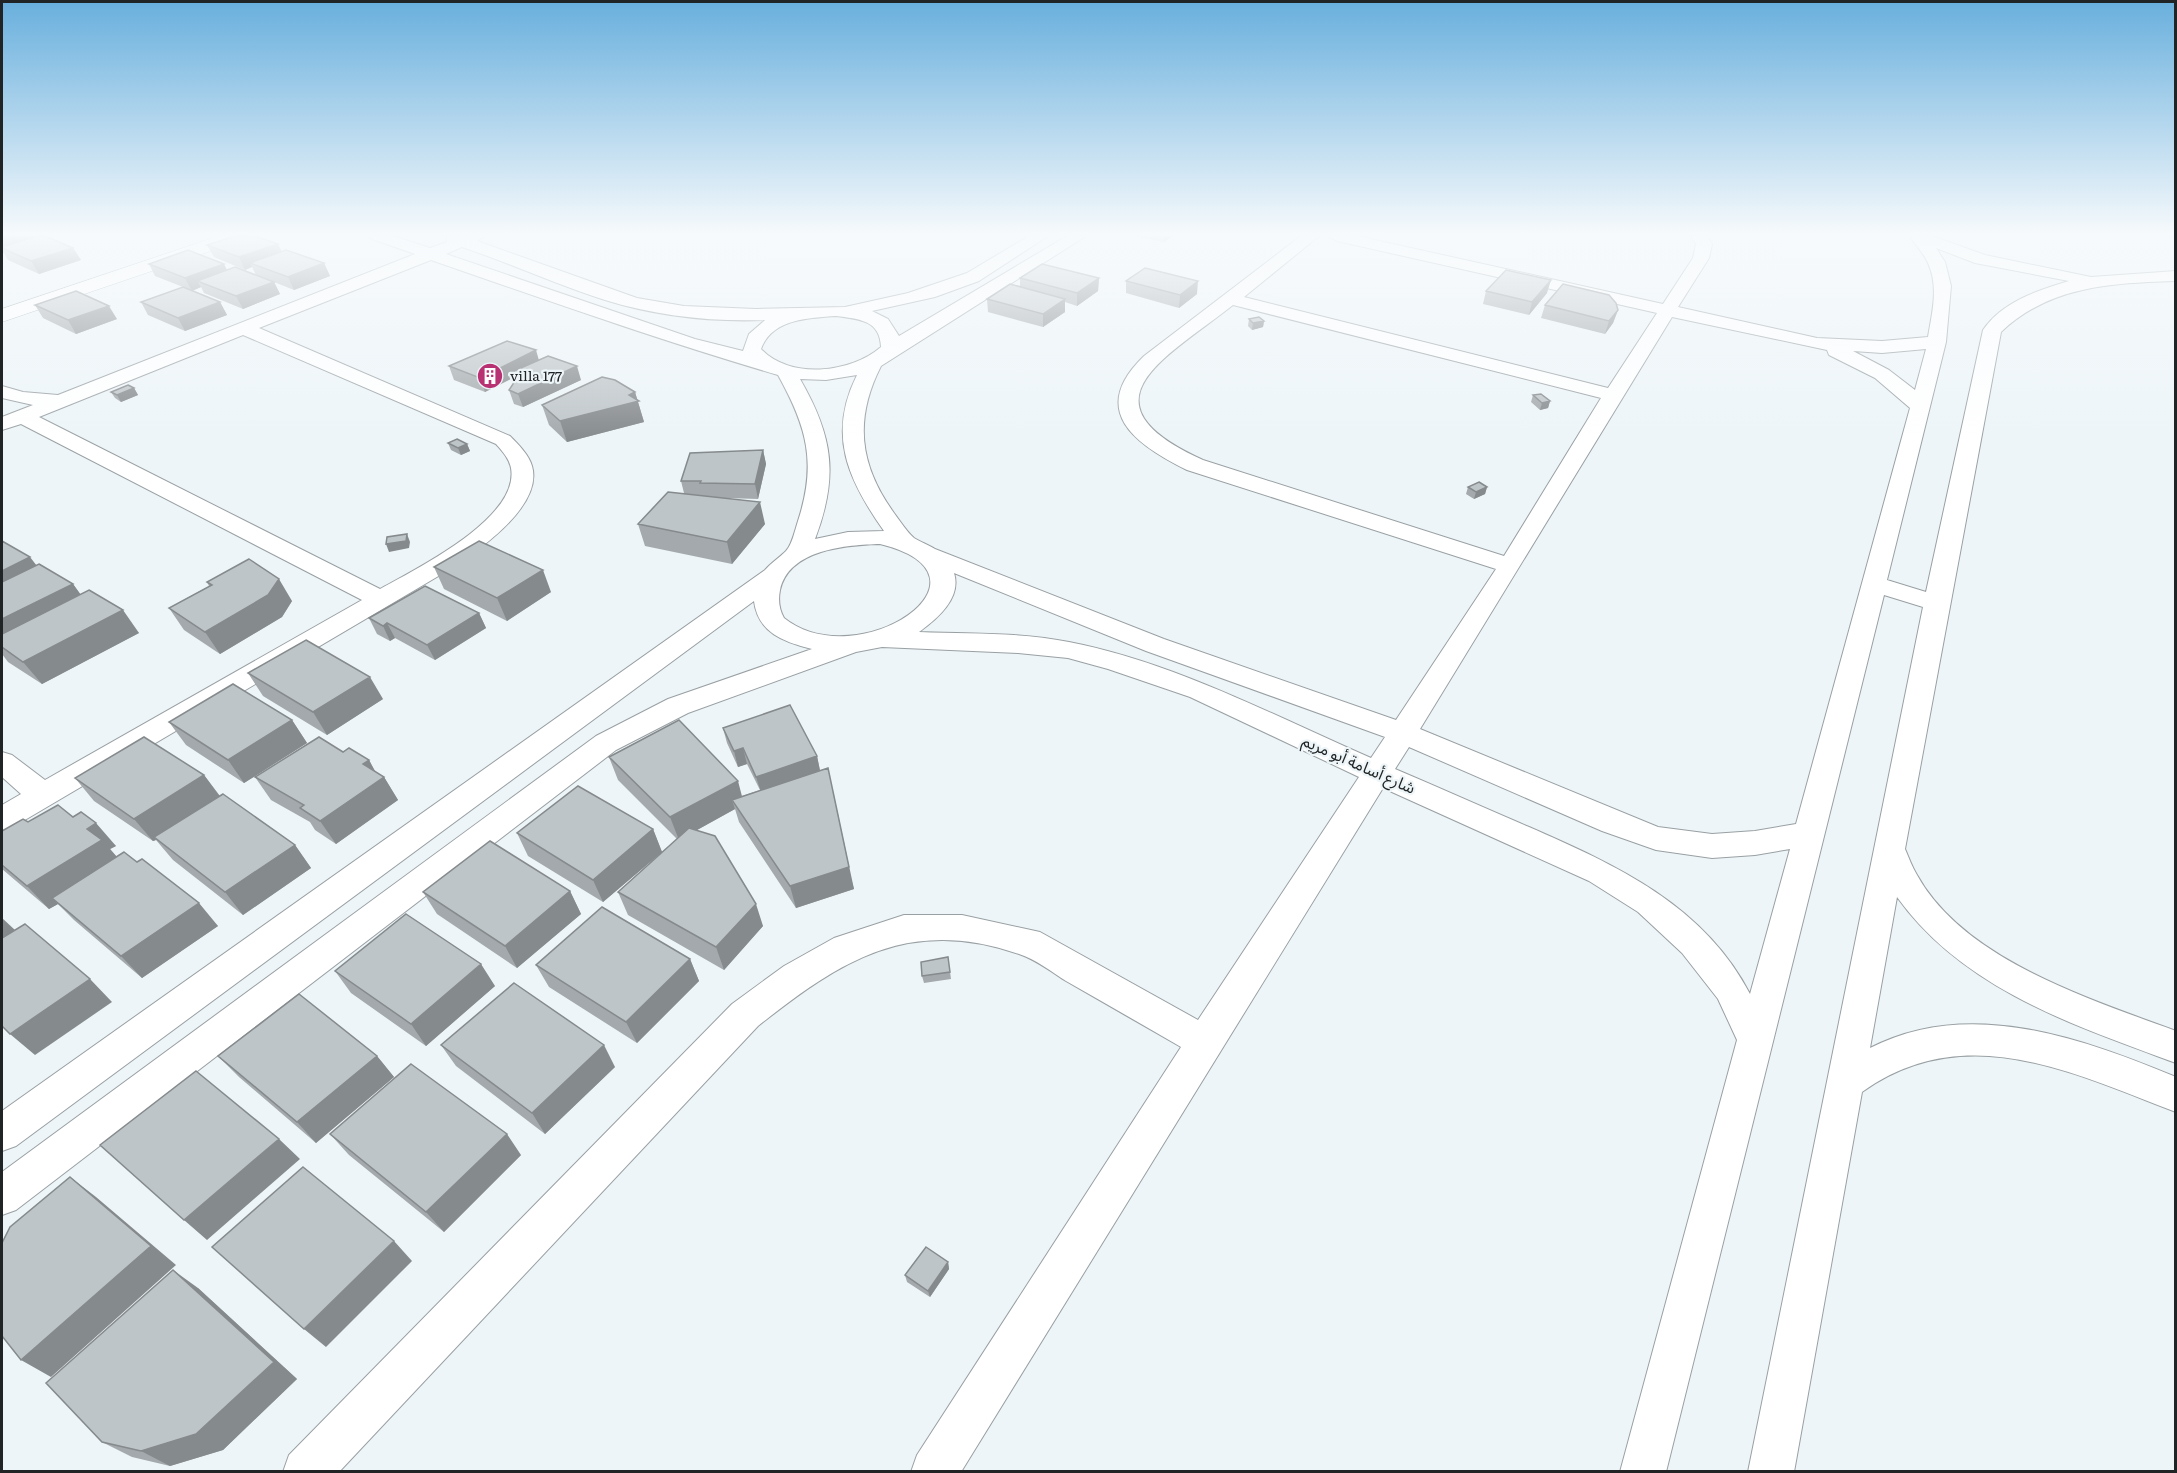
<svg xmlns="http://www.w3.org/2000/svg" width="2177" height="1473" font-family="Literata,'Noto Sans Arabic',serif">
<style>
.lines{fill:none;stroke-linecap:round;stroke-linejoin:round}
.street-casing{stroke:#99a0a3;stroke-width:2}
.secondary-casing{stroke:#99a0a3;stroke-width:1}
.street{fill:#fff;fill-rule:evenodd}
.secondary{fill:#fff;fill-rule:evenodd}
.wall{fill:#a3a9ac}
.shaded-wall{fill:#858a8c}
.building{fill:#bec5c8;stroke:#858a8c;stroke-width:1.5}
.labels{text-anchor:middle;stroke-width:4.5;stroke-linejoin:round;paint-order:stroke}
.far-poi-label{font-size:14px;fill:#212425;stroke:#edf5f8;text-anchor:start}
.street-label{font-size:16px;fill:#212425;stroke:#edf5f8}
</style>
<rect width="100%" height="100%" fill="#edf5f8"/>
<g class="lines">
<g class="street-casing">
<path id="street" d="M370,236h23l37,12 17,-6v-6h37l-7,5 160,57 47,8 72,3 89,-2 63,-14 59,-20 62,-37h19l-69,45 -44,16 -63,14 16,8 11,17 168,-100h19l-205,130c-27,53 -22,99 13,147 6,8 13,19 20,25 6,4 15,7 21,11l229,90 232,81 100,-151 -309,-99c-53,-26 -99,-60 -43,-114l157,-120h18l-75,61 364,91 49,-75 -320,-72 -8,-5h28l306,68 30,-46 3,-14 -5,-8h16l5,8 -3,14 -31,49 139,31 65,3 46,-4c4,-24 11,-50 0,-74 -4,-10 -13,-18 -18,-27h22l53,19 106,22 85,-6v10c-64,2 -127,5 -175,51l-96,517c4,9 7,18 12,26 47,85 173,124 259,156v32c-103,-38 -213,-74 -279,-166l-27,151c99,-51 211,-10 306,29v35c-103,-39 -211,-94 -314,-20l-68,380h-46l175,-865 -39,-12 -218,877h-46l117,-432 -19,-41 -36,-46 -44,-41 -49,-31 -206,-93 -422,684h-50l6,-17 264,-408c-38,-22 -76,-44 -115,-66 -14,-9 -31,-22 -47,-27 -110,-38 -178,6 -261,72l-419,446h-56l6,-17 443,-451 52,-38 50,-28 70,-23h58l78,17 158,88 161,-243 -169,-80 -82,-28 -40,-11 -50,-5 -136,-6 -26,5 -168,61 -72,37 -600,460 -14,5v-43l594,-436 72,-37 144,-50c-28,-7 -54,-16 -58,-48l-738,545 -14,5v-40l763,-541c6,-7 14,-12 21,-19 6,-6 9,-21 12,-30 19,-58 9,-94 -20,-146 -116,-34 -232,-75 -347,-115l-172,68 251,108c8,8 19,19 22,30 12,41 -57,87 -85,105l-434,256 -11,3v-25l19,-11 -19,-17v-25l10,3 33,25 317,-180 -341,-176 -19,6v-13l31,-12 -31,-7v-12l21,6 35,3 357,-141 -43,-15zM462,247c48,16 95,38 143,53 51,16 107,22 160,20l-16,14 -6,17 -48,-12 -249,-85zM1936,248l39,15 94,18c-31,9 -67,21 -86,49l-57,262 -39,-12 59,-238 5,-56 -6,-24zM1233,305l368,93 -97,158 -301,-96c-128,-58 -37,-102 30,-155zM836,316c23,3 44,4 45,31 -30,26 -91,33 -120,2 11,-30 47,-31 75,-33zM1672,317l155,33 2,5 46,23 35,30 -114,416 -41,7 -43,3 -54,-7 -238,-98zM243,335l253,109c6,7 13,14 15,24 9,50 -95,101 -131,121l-341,-172zM1926,349l-11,41 -26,-20 -36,-19 29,2zM857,375c-30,60 -9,105 27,156l-36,1 -33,7c24,-63 18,-103 -15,-160l26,1zM880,544c129,32 -22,133 -96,74 -5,-9 -6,-18 -4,-28 9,-41 67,-45 100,-46zM954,573l192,78 239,86 -14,21c-99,-43 -195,-95 -302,-116 -48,-10 -101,-8 -150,-10 18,-13 43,-34 35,-59zM1409,747l193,84 54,19 56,8 43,-3 35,-6 -40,145c-46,-89 -134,-129 -221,-167 -45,-19 -89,-39 -134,-58z"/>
</g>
<g class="secondary-casing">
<path id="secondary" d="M219,236h26l-2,4 -241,82v-13z"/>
</g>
<use href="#street" class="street"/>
<use href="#secondary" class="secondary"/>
</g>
<path class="wall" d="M2,236l71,12 8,12 -42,14 -31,-14 -4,-7 -2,1z
M1135,236h38l-9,6z
M278,244l3,8 43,11 6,13 -36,14 -20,-8 6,12 -37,15 -39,-16 -3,-6 -9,4 28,11 7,13 -42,16 -37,-16 -7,-13 42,-15 -28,-11 -6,-12 78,6 29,5 -4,-8 -7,3 -31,-13 -7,-12z
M1020,278h79l-1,13 -21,15 -12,-4v10l-22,15 -55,-15 -1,-13 33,-12z
M1126,281l71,13 -18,14 -53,-15z
M1486,291l61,2 -18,22 -46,-11z
M35,305l82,14 -41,15 -33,-16z
M1545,305l73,5 -5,13 -8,11 -64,-16z
M1249,319l15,2 -1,6 -11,3 -4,-4z
M539,360l42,20 -58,27 -9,-3 -5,-14 6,-9v-4l-30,15 -31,-12 -5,-14z
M134,388l4,7 -17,7 -6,-4 -4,-6z
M635,392l9,30 -77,20 -18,-17 -7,-20z
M1533,395l17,6 -2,7 -8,2 -9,-8z
M448,443l19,1 3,7 -9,4 -10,-5z
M763,450l3,14 -8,35 -32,-1 39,26 -33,40 -87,-18 -7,-22 46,-31 -3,-12z
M1468,487h19l-2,7 -11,5 -8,-5z
M2,540l34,26 37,18 7,10 59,39 -97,51 -34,-22 -6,-8z
M434,567l117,25 -44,29 -63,-32z
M207,582l85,19 -10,16 -62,37 -36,-24 -15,-22 40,-22z
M479,613l7,15 -51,32 -40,-22 -5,3 -13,-7 -8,-16z
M248,673l135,26 -56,36 -64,-39z
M292,720l15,23 -63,40 -58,-38 -17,-23z
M723,728l94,28 3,14 34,119 -58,19 -57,-86 -4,-13 -38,21 66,96 -39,44 -96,-55 -10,-23 44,-40 -59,50 -75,-46 -11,-23 136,-4 9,23 15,-13 -59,-59 -9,-23 133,39 18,-6 -13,-26 -9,3 -11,-24z
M343,752l26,8 6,12 9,5 14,23 -62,44 -21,-14 -5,-8 -39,-22 -16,-23z
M204,775l16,21 75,49 16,23 -68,47 -70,-55 -17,-20 -3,1 -59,-40 -19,-23z
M73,817l43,29 -6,3 7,8 101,69 -76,52 -68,-58 -16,-16 -9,5 -47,-40v-38l26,-9z
M570,891l11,23 -64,54 -80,-54 -14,-22z
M948,957l3,22 -27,4 -2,-7z
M690,959l9,22 -62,62 -88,-56 -13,-22z
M335,971l160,15 -69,60 -75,-53z
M441,1045l174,22 -70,67 -89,-68z
M218,1056h159l17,21 -78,66 -77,-66z
M330,1134l191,21 -77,77 -95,-77z
M948,1262l1,7 -19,28 -23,-15 -2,-7z
M198,1288l99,91 -74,71 -53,16 -38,-9 -30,-15z"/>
<path class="shaded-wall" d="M14,236h26l-38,12v-9z
M1164,236h9l-9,6z
M278,244l6,12 -34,7 2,4 -7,3 -6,-13z
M73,248l8,12 -42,14 -8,-13z
M324,263l6,13 -36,14 -6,-13z
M224,264l6,12 -33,5 4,6 -9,4 -7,-13z
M1099,278l-1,13 -21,15v-13z
M1551,280l-4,13 -18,22 3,-13z
M1198,281l-1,13 -18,14 1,-13z
M274,282l6,12 -37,15 -7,-13z
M1065,299v13l-22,15v-13z
M220,302l7,13 -42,16 -7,-13z
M109,306l8,13 -41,15 -8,-14z
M1618,310l-5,13 -8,11 4,-13z
M1264,321l-1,6 -11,3 1,-7z
M536,350l4,14 -55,28 -5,-14z
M577,366l4,14 -58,27 -5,-13z
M134,388l4,7 -17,7 -4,-7z
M635,392l9,30 -77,20 -7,-21z
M1550,401l-2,7 -8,2 2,-7z
M467,444l3,7 -9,4 -3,-7z
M763,450l3,14 -8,35 -3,-15z
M1487,487l-2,7 -11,5 2,-7z
M760,502l5,22 -33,40 -5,-22z
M407,534l3,8 -1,6 -20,4 -3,-8z
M30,557l17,22 -45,22v-30z
M543,570l8,22 -44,29 -10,-23z
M279,579l13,22 -10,16 -62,37 -15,-22z
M73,584l16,22 -87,41v-28z
M123,610l16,23 -97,51 -19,-22z
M479,613l7,15 -51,32 -8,-15z
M387,623l8,15 -5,3 -7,-15z
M370,677l13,22 -56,36 -14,-23z
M292,720l15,23 -63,40 -16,-23z
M743,748l4,16 -9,3 -4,-16z
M817,756l3,15 -59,21 -5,-15z
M369,760l11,20 4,-3 14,23 -62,44 -16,-23 43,-57z
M204,775l17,23 -67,39 2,3 -3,1 -19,-22z
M738,781l6,23 -12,-4 3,9 -56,31 -9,-23z
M833,791l21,98 -58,19 -6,-22z
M96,823l20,23 -6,3 12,14 -70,35 6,6 -9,5 -22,-23 60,-57z
M653,829l9,23 -59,50 -10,-22z
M295,845l16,23 -68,47 -18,-23z
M570,891l11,23 -64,54 -12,-22z
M199,903l19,23 -76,52 -21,-22z
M756,904l7,22 -39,44 -8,-23z
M2,918l13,12 -13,9z
M690,959l9,22 -62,62 -11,-21z
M481,964l14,22 -69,60 -15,-22z
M90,979l22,23 -77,53 -25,-21z
M604,1045l11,22 -70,67 -13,-21z
M377,1056l17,21 -78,66 -19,-21z
M507,1134l14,21 -77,77 -18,-20z
M279,1139l21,20 -93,81 -23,-20z
M70,1177l26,20 80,68 -125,112 -30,-17z
M394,1241l18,20 -86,86 -22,-18z
M948,1262l1,7 -19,28 -2,-6z
M173,1270l25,18 99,91 -74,71 -53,16 -29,-15z"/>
<path class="building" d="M2,236h12l-12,3z
M38,236h7l28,12 -42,13 -29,-13v-1z
M235,236h20l23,8 -39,13 -32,-12z
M188,250l36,14 -39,14 -36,-14z
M286,250l38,13 -36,14 -38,-14z
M1042,264l57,14 -22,15 -57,-15z
M235,267l39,15 -38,14 -39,-15z
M1145,268l53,13 -18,14 -54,-14z
M1506,270l45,10 -19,22 -46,-11z
M1010,284l55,15 -22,15 -56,-15z
M1563,284l46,11 7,8 2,7 -9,11 -64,-16z
M183,287l37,15 -42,16 -37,-16z
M76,291l33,15 -41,14 -33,-15z
M1259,317l5,4 -11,2 -4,-4z
M507,341l29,9 -56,28 -31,-12z
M548,356l29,10 -59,28 -9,-4 6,-9 -1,-10z
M602,377l13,3 20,12 -6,3 10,6 -79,20 -18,-16z
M128,385l6,3 -17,7 -6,-3z
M1541,394l9,7 -8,2 -9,-8z
M457,439l10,5 -9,4 -10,-5z
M763,450l-8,34 -55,-1 1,-2h-20l9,-28z
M1479,482l8,5 -11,5 -8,-5z
M668,492l92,10 -33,40 -89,-18z
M407,534l-1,7 -20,3 1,-7z
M2,541l28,16 -28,14z
M479,541l64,29 -46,28 -63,-31z
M249,559l30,20 -11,16 -63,37 -36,-24 43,-23 -5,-3z
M39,564l34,20 -71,35v-37z
M425,586l54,27 -52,32 -40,-22 -4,3 -14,-8z
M89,590l34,20 -100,52 -21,-15v-13z
M306,640l64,37 -57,35 -65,-39z
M233,684l59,36 -64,40 -59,-38z
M790,705l27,51 -61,21 -13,-29 -9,3 -11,-23z
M679,720l59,61 -68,36 -61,-60z
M144,737l60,38 -70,44 -59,-41z
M319,737l24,15 6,-4 20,12 -6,4 21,13 -64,44 -20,-13 4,-3 -49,-28z
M828,768l21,99 -59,19 -58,-86z
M578,786l75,43 -60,51 -76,-47z
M223,794l72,51 -70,47 -71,-55z
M58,805l15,12 8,-5 15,11 -9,6 15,11 -75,46 -25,-21v-34l21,-12 5,3z
M689,828l26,8 41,68 -40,43 -98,-55z
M490,841l80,50 -65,55 -82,-54z
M124,852l13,10 5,-3 57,44 -78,53 -69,-58z
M602,907l88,52 -64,63 -90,-57z
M406,914l75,50 -70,60 -76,-53z
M25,924l65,55 -80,55 -8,-8v-88z
M948,957l2,15 -28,4 -1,-14z
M514,983l90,62 -72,68 -91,-68z
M299,994l78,62 -80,66 -79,-66z
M411,1064l96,70 -81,78 -96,-78z
M196,1071l83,68 -95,81 -84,-75z
M303,1167l91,74 -90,88 -92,-82z
M70,1177l81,69 -130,114 -19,-24v-93l8,-16z
M926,1247l22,15 -20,29 -23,-16z
M173,1270l101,92 -78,72 -55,17 -39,-9 -56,-59z"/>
<linearGradient id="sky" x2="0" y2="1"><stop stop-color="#68afdd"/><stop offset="0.53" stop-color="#f7fafc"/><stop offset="1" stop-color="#f7fafc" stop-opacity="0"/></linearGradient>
<rect width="2177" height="442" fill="url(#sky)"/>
<defs>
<g id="building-disc" transform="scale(1.35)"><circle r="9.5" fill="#b83173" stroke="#edf5f8"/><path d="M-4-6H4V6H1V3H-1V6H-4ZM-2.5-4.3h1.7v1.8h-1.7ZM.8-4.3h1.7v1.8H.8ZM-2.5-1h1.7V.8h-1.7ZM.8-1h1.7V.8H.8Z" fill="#fff"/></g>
</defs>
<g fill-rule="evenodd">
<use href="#building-disc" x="490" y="376"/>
</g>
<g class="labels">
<g class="far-poi-label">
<text x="510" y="381">villa 177</text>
</g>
<g class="street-label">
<text transform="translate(1359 764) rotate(24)" y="6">شارع أسامة أبو مريم</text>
</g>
</g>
<rect width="2177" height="1473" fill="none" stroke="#212425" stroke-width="6"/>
</svg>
